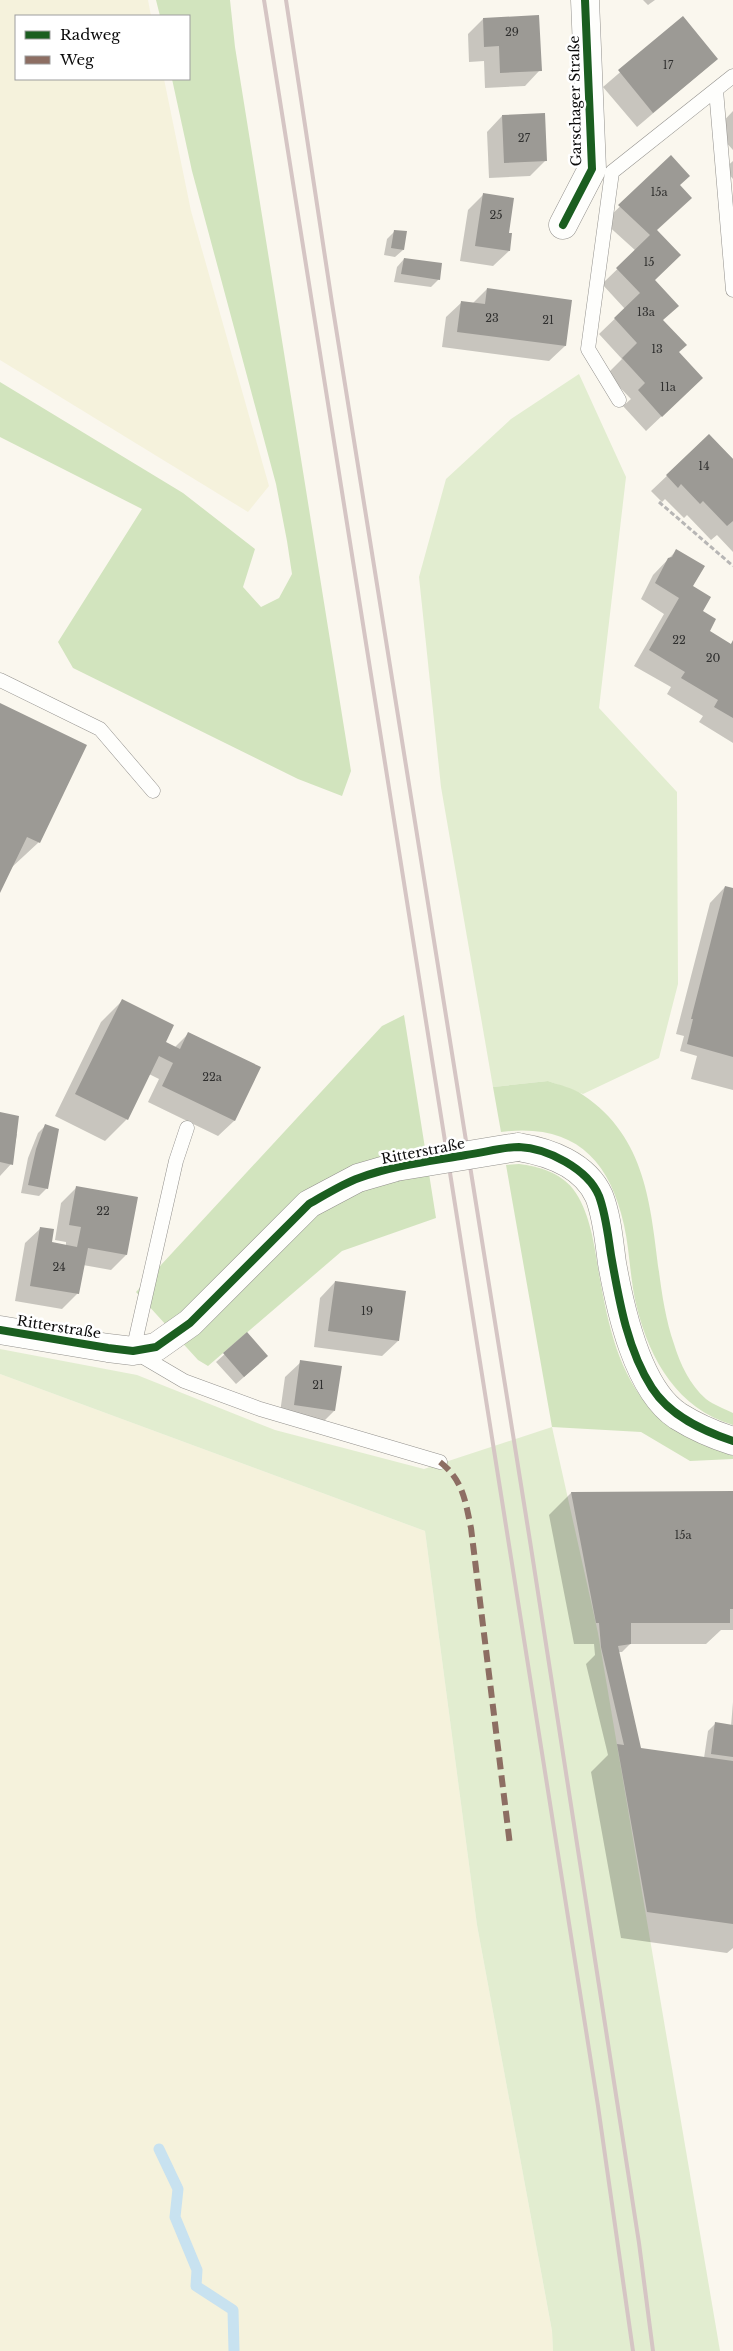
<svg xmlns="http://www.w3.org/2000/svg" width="733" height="2351" font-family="'Libre Baskerville',serif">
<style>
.farmland{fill:#f5f2dc}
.green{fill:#e2edd0}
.forest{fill:#d2e4be}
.shadow{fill:#0003}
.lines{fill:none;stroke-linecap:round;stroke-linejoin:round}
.stream{stroke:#c8e2f0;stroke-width:11}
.building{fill:#9c9a95}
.service-casing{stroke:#93918d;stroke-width:15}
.minor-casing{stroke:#93918d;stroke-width:29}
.path{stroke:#b7b6b5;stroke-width:3;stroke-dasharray:5 2.5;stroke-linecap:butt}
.service{stroke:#fefefc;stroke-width:14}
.minor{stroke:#fefefc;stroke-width:28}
.rail{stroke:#d5c5c4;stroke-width:4}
.minor-bridge-casing{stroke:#93918d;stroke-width:29;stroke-linecap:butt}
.minor-bridge{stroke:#fefefc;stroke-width:28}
.quiet{stroke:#8d6e63;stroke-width:6;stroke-dasharray:12 6;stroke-linecap:butt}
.cycleway-casing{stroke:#fff;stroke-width:11}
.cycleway{stroke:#1b5e20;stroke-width:8}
.labels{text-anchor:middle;stroke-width:5;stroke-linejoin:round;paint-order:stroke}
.number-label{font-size:11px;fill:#2f2f2e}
.street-label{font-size:14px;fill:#0b0b0b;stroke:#fff}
</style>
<rect width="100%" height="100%" fill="#faf7ee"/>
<path class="farmland" d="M0,0h148l3,16h-135v63h148l27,132 78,275 -21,26 -248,-152z
M0,1374l425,157 52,394 75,406 1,20h-553z"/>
<path class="green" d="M579,374l47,103 -27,231 78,84 1,192 -19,74 -76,36 -35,-13 -55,6 -52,-300 -22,-210 27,-98 65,-60z
M0,1349l137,26 138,55 149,39 128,-42 46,206 122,718h-167l-1,-20 -75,-406 -52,-394 -425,-157z"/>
<path class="forest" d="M156,0h74l5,47 116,724 -9,25 -44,-17 -225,-111 -15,-26 84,-133 -142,-72v-55l183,111 72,56 -12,38 18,20 18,-9 13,-24 -5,-33 -11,-57 -84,-313 -20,-92h17v-63h-29z
M404,1015l32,203 -94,33 -134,115 -10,-6 -62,-68 246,-266z
M548,1081c11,4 26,7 35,14 87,58 62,165 91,249 6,20 16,41 32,55 8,6 19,10 27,14v12c-55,-16 -83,-65 -96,-117 -7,-27 -7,-56 -13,-83 -15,-68 -52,-102 -123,-93l-8,-45z
M519,1164c19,2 42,9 54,25 16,21 21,53 25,79 8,45 17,98 48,135 22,26 57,40 87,53v3l-43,2 -49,-29 -89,-5 -46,-262z"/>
<path class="shadow" d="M643,0h12l-7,5z
M683,18l34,41 -80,68 -34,-40z
M483,19l57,51 -15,16 -40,2 -1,-27 -15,1 -1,-28z
M733,111v39l-18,-20z
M502,116l44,44 -16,16 -41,2 -2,-46z
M671,157l7,29 -22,44 -2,51 8,40 16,32 8,40 -40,38 -23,-25 8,-7 -24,-25 15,-15 -23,-25 26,-25 -23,-25 34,-33 -32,-29z
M733,161v18l-9,-10z
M484,194l24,40 1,17 -16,15 -33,-5 8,-51z
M395,231l8,19 -8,7 -11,-2 3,-16z
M404,259l35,20 -8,8 -37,-5 3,-15z
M487,289l84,12 -6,45 -16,15 -107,-14 4,-30 16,-15 11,1z
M709,436l24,23v93l-16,-17 -6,5 -24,-25 -3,3 -19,-19 -3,3 -11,-11z
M676,551l32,81 22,13 3,-3v101l-34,-21 4,-6 -36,-22 4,-7 -37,-21 30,-52 -23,-15 12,-24z
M0,704l39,138 -28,26 -11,22z
M725,887l8,2v201l-42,-11 6,-23 -17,-5 4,-15 -8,-2 34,-131z
M122,1001l40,46 12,1 15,-15 70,35 -25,53 -16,15 -70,-34 11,-23 -10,-5 -22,45 -22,22 -50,-25 46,-94z
M0,1113l13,20 4,1 -6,30 -11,12z
M45,1126l2,62 -8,8 -18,-3 7,-35 10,-25z
M76,1188l60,10 -10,57 -15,15 -28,-5 -5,28 -16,16 -47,-8 10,-58 16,-15 10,15 15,3v-4l-11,-2 6,-37z
M335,1282l63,59 -16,15 -68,-9 6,-49z
M247,1334l12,30 -23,20 -20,-22z
M301,1362l33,49 -15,15 -40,-6 6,-43z
M733,1492v138h-12l-15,14h-76l-8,8h-4l22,97 64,9 4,-27 8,-8 15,3 2,-24v246l-6,5 -106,-15 -30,-166 17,-17 -22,-91 9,-9 -1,-11h-20l-25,-129 22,-22z"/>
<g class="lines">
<path class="stream" d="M159,2149l19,40 -3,28 22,53 -1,16 37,24 1,41"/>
</g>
<path class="building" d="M539,15l3,56 -42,2 -1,-27 -15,1 -1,-29z
M683,16l35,43 -65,54 -35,-43z
M545,113l2,48 -43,2 -2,-48z
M671,155l19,21 -10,9 12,13 -35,32 24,25 -26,25 24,26 -16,14 24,25 -8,7 24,26 -41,39 -24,-27 7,-7 -23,-25 15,-15 -23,-25 26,-25 -24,-25 34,-33 -32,-30z
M483,193l31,5 -5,35h3l-2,18 -35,-5z
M394,230l13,1 -3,19 -13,-2z
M404,258l38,5 -2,17 -39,-6z
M487,288l85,12 -6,46 -109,-14 4,-31 24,3z
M709,434l24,25v62l-6,5 -24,-25 -3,3 -19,-20 -3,4 -12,-13z
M676,549l29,17 -12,20 18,11 -8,14 13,8 -6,12 21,13 2,-4v78l-19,-11 4,-7 -37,-22 4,-6 -36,-22 30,-52 -24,-15 13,-25 4,-1z
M0,703l87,42 -47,98 -13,-6 -27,56z
M725,886l8,2v169l-46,-13 6,-25h-2z
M122,999l52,26 -8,17 14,7 8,-17 73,35 -26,54 -73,-35 11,-23 -14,-7 -31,64 -53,-26z
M0,1112l19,4 -6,49 -13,-3z
M45,1124l14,5 -11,60 -20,-4 8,-36z
M76,1186l62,11 -11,58 -39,-7 -9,46 -49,-8 10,-59 14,2 -2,13 25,5 4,-20 -12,-2z
M335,1281l71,10 -7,50 -71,-10z
M247,1332l21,24 -24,21 -21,-24z
M300,1360l42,6 -7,45 -41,-6z
M733,1491v118h-3v14h-99v21l-13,2 23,102 92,13v163l-86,-12 -30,-168 7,1 -23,-98 -2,-24h-3l-25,-131z
M715,1722l18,3v32l-22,-3z"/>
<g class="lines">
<g class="service-casing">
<path id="service" d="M716,90l17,200
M619,400l-31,-51 24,-177 121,-96
M0,680l100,49 53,62
M187,1128l-11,33 -43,190 51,30 76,28 180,53"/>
</g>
<g class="minor-casing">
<path id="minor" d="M563,225l29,-56 -7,-169
M518,1147c31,5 67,18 81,49 8,20 10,45 13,67 8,45 25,126 66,153 16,10 36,19 55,25
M0,1330l108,18 25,3 23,-4 34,-24 119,-119 49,-26 38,-11"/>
</g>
<path class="path" d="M659,502l74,64"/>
<use href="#service" class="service"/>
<use href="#minor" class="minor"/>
<path class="rail" d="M264,0l334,2106 35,245
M286,0l46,303 198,1238 109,702 14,108"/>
<g class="minor-bridge-casing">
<path id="minor-bridge" d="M396,1167l122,-20"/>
</g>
<use href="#minor-bridge" class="minor-bridge"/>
<path class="quiet" d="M440,1462c23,18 25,38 31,66l39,317"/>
<g class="cycleway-casing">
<path id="cycleway" d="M563,225l29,-56 -7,-169
M0,1330l108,18 25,3 23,-4 34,-24 119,-119c16,-9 33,-20 50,-26 35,-13 72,-17 107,-23 17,-2 36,-8 53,-8 28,1 69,22 80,49 7,19 9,40 12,59 8,45 16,94 41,133 18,28 51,43 81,53"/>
</g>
<use href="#cycleway" class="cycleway"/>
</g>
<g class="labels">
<g class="number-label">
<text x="512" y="36">29</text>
<text x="668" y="69">17</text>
<text x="524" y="142">27</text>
<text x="659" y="196">15a</text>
<text x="496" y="219">25</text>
<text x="649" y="266">15</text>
<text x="646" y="316">13a</text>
<text x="492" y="322">23</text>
<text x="548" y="324">21</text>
<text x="657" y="353">13</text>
<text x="668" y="391">11a</text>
<text x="704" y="470">14</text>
<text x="679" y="644">22</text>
<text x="713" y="662">20</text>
<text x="212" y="1081">22a</text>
<text x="103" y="1215">22</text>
<text x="59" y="1271">24</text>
<text x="367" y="1315">19</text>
<text x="318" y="1389">21</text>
<text x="683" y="1539">15a</text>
</g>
<g class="street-label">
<text transform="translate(575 101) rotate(-91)" y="5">Garschager Straße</text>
<text transform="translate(423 1151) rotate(-11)" y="5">Ritterstraße</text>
<text transform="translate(59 1327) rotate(9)" y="5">Ritterstraße</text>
</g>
</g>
<rect x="15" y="15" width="175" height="65" fill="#ffffff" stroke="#9d9d9d"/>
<rect x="25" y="31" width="25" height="8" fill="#1b5e20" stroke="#9d9d9d"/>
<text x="60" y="40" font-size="15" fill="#0b0b0b">Radweg</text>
<rect x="25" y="56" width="25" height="8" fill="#8d6e63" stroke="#9d9d9d"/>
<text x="60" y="65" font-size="15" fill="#0b0b0b">Weg</text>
</svg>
